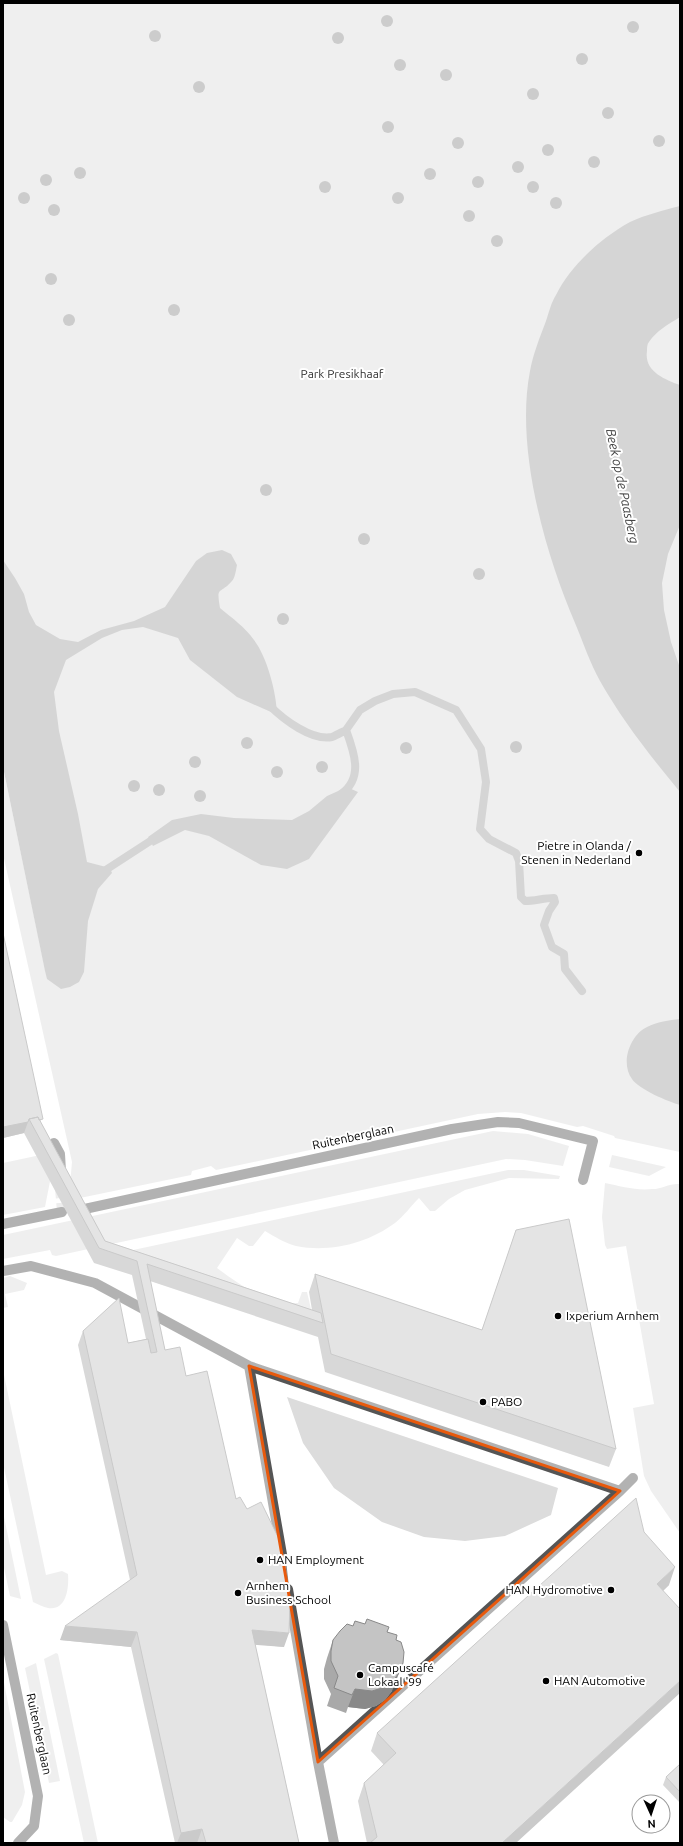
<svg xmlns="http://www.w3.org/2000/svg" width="683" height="1846" font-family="Ubuntu,sans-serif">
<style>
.green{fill:#dcdcdc}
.water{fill:#a3a3a3}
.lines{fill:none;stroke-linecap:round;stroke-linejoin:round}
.stream{stroke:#a3a3a3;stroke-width:8}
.minor-tunnel{stroke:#d9d9d9;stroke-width:10;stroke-dasharray:10 5;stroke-linecap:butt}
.minor{stroke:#555;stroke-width:10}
.tree{fill:#8f8f8f}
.wall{fill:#a9a9a9}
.shaded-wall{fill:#898989}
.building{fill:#c4c4c4;stroke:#898989}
.marked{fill:none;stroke:#e8590c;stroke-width:3;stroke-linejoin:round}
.poi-dot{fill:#000;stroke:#fff;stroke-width:1.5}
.labels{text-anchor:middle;stroke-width:4;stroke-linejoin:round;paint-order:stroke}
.park-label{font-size:12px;fill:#333;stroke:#fff}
.poi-label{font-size:12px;fill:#000;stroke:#fff;text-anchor:start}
.street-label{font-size:12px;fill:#000;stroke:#fff}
.water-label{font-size:13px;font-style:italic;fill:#444;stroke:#fff}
</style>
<rect width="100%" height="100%" fill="#fff"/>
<path class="green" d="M3,3h677v1149l-65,-14 -1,-2 -31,-10 -6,1 -56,-14 -16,-1 -27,2 -262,56 -5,-4 -19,5 -1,4 -111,23 -10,-14 2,-22 -69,-308v-87l44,212 -44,-233z
M493,1131l35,3 41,12 -6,20 -38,-6 -19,-1 -450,97 -4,-1 -2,-5 -47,9v-24z
M45,1154l8,12 -8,41 -42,8v-52z
M612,1155l54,12 -17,9 -40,-9z
M508,1170h16l36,6 -1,3 -50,-1 -44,12 -16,9 -14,12h-5l-11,-13c-8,8 -15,18 -24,25 -27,20 -65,30 -99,23 -11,-3 -21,-9 -31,-15l-12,15h-4l-12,-8 -20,30c23,17 50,37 81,35l4,-11h5l8,34 -210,-70z
M605,1183c15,3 32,8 47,6 11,0 17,-6 28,-5v349l-29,-42 -7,-15 -11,-68 21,-4 -28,-158 -19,3 -2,-4 -3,-28z
M10,1276l17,7 -3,7 -19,4 3,13 -5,1v-30z
M3,1370l43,205 16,-4 6,3c1,13 -1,37 -20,34 -5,-1 -10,-4 -15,-6l-30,-139z
M287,1397l271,91 -7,27 -46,21 -40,5 -41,-4 -42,-15 -48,-34 -31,-45z
M3,1512l18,87 -11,-3 -7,-33z
M56,1653l2,1 40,189h-14l-40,-184z
M36,1663l24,118 -11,2 -24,-115z
M3,1677l22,115 -3,13 -10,17h-2l-7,-5z"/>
<path class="water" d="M680,206v111c-11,7 -24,14 -31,25 -2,2 -2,6 -2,9 -3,20 17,28 33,34v140l-12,29 -6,29 2,27 7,32 9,26v124c-29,-35 -58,-72 -80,-111 -10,-18 -17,-39 -25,-58 -30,-70 -60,-175 -45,-252 3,-17 10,-34 16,-50 3,-9 5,-18 10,-26 15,-30 45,-57 74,-73 15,-7 34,-12 50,-16z
M222,550l9,4 6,11c-1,5 -2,13 -5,16 -12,14 -16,4 -12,27 12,10 25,19 34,32 13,17 22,51 23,73l-6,-1 -34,-15 -47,-37 -12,-22 -35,-11 -21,3 -20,8 -36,22 -12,32 5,39 19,83 9,48 23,6 2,5 -14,16 -10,32 -4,51 -5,10 -9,5 -9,2 -14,-10 -2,-8 -42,-204v-207l12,18 9,16 5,18 7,13 24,14 18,3 23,-12 33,-9 31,-14 31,-46 11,-8z
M347,787l11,5 -49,67 -22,10 -26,-4 -52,-29 -24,-6 -32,16 -5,-9 24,-17 29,-6 33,4 58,2 17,-9 18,-15z
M680,1019v86c-11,-3 -42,-16 -48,-26 -12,-16 -2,-44 15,-52 10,-5 22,-7 33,-8z"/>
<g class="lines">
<path class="stream" d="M270,706c14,14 42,35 62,31 5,-2 10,-5 14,-7
M341,794c23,-16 13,-42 5,-64l14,-20 15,-9 18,-7 22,-2 41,18 25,39 5,33 -6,47 9,10 27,14 3,8 2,36 4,4c10,0 19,-3 29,-3l1,4 -6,9 -5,14 8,22 12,7 1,15 17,22
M101,873l57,-37"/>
<path class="minor-tunnel" d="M60,1188l2,24 8,-1"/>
<path class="minor" d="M54,1143l6,11 1,17
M80,1210l372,-81 46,-7 21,1 74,18 -10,39
M3,1224l59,-12
M3,1271l28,-5 64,17 154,83 34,194
M249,1366l371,125
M288,1589l30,173 16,81
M3,1625l35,171 -4,30 -16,17
M318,1762l302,-271 13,-13"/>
</g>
<g class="tree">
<circle cx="387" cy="21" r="6"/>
<circle cx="633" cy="27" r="6"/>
<circle cx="155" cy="36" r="6"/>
<circle cx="338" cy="38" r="6"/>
<circle cx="582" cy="59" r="6"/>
<circle cx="400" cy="65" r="6"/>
<circle cx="446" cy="75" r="6"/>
<circle cx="199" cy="87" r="6"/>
<circle cx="533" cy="94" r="6"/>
<circle cx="608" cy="113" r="6"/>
<circle cx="388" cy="127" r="6"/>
<circle cx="659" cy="141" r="6"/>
<circle cx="458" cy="143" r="6"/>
<circle cx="548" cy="150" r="6"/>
<circle cx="594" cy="162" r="6"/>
<circle cx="518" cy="167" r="6"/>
<circle cx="80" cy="173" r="6"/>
<circle cx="430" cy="174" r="6"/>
<circle cx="46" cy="180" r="6"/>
<circle cx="478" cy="182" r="6"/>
<circle cx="325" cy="187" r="6"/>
<circle cx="533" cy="187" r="6"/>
<circle cx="24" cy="198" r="6"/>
<circle cx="398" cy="198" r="6"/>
<circle cx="556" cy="203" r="6"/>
<circle cx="54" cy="210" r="6"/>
<circle cx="469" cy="216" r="6"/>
<circle cx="497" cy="241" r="6"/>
<circle cx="51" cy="279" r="6"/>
<circle cx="174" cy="310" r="6"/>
<circle cx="69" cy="320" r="6"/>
<circle cx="266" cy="490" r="6"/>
<circle cx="364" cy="539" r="6"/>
<circle cx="479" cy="574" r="6"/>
<circle cx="283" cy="619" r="6"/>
<circle cx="247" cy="743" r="6"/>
<circle cx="516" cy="747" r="6"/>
<circle cx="406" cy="748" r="6"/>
<circle cx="195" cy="762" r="6"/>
<circle cx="322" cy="767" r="6"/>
<circle cx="277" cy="772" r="6"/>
<circle cx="134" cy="786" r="6"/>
<circle cx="159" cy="790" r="6"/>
<circle cx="200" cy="796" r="6"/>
</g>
<path class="wall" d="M3,933l38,190 64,118 207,69 -3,-18 6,-18 167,56 34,-100 100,219 -7,18 -284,-95 -7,-35 -168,-56 15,69 21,26 50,123 48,148 -29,-3 44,199h-124l-44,-196 -71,-7 70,-60 -52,-235 5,-14 45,12 18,-4 -14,-64 -38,-12 -70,-130 -21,5z
M644,1532l25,53 -6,6 -147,252h-149l-9,-42 6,-18 20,-18 -13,-14 6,-18z
M355,1621l32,11 9,8 -4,51 -7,9 -9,6 -11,3 -17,-2 -2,6 -19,-7 4,-12 -7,-15v-10l3,-11 6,-18 20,-14z
M680,1764v39l-17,-18 3,-8z"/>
<path class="shaded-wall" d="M28,1122l-4,11 -21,5v-11z
M675,1567l-6,18 -18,17 6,-18z
M65,1626l72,6 -6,15 -71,-7z
M252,1630l37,3 -5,14 -38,-3z
M403,1663l-11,28 -7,9 -9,6 -11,3 -17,-2 7,-18z
M680,1681v12l-164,150h-14z
M202,1829l-5,14h-20l4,-10z"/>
<path class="building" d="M3,933l40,186 -4,1 -1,-3 -9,2 -1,3 -25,5z
M38,1117l67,124 216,72 2,10 -176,-59 18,86 15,-3 6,29 21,-5 29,128 4,-2 7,12 14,-7 17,35 8,28 4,35 -1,33 -37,-3 47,213h-93l-4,-14 -21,4 -44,-201 -72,-6 72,-51 -54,-244 36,-33 9,45 20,-4 3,14 6,-1 -20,-91 -38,-13 -70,-129z
M569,1219l47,230 -285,-95 -16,-80 167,56 34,-100z
M636,1498l8,34 31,35 -18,17 23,25v72l-178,162h-132l7,-6 -13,-54 32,-30 -19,-20z
M367,1619l22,8 -2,5 10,3 -1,5 5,2 3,10 -1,11 -4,10 -7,9 -10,6 -10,3 -17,-2 -3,6 -18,-7 4,-12 -7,-15v-10l2,-11 7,-9 7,-7 6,2 2,-5 10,3z
M680,1764v28l-14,-15z"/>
<path d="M0 0H683V1846H0ZM249,1366l371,125 -302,271z" fill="#fff" fill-opacity=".55" fill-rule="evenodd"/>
<path class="marked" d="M249,1366l371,125 -302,271z"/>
<g class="poi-dot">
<circle cx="639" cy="853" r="4"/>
<circle cx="558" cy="1316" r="4"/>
<circle cx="483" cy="1402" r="4"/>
<circle cx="260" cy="1560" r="4"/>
<circle cx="611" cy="1590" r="4"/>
<circle cx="238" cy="1593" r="4"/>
<circle cx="360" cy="1675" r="4"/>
<circle cx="546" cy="1681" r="4"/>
</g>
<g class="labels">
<g class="park-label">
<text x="342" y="378">Park Presikhaaf</text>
</g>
<g class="poi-label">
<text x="631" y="850" text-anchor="end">Pietre in Olanda /<tspan x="631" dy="14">Stenen in Nederland</tspan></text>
<text x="566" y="1320">Ixperium Arnhem</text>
<text x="491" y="1406">PABO</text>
<text x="268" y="1564">HAN Employment</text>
<text x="246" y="1590">Arnhem<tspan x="246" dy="14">Business School</tspan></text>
<text x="603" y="1594" text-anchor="end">HAN Hydromotive</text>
<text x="368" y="1672">Campuscafé<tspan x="368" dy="14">Lokaal '99</tspan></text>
<text x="554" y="1685">HAN Automotive</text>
</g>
<g class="street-label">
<text transform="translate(353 1137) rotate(-12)" y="4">Ruitenberglaan</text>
<text transform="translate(39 1734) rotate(78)" y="4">Ruitenberglaan</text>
</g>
<g class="water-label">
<text transform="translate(623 486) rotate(78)" y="5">Beek op de Paasberg</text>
</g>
</g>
<rect width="683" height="1846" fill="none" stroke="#000000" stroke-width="8"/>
<g transform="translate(651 1814) rotate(177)"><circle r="19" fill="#ffffff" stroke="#999999"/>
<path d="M0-3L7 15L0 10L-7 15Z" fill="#000000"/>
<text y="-6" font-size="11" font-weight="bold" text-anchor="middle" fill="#000000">N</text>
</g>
</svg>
